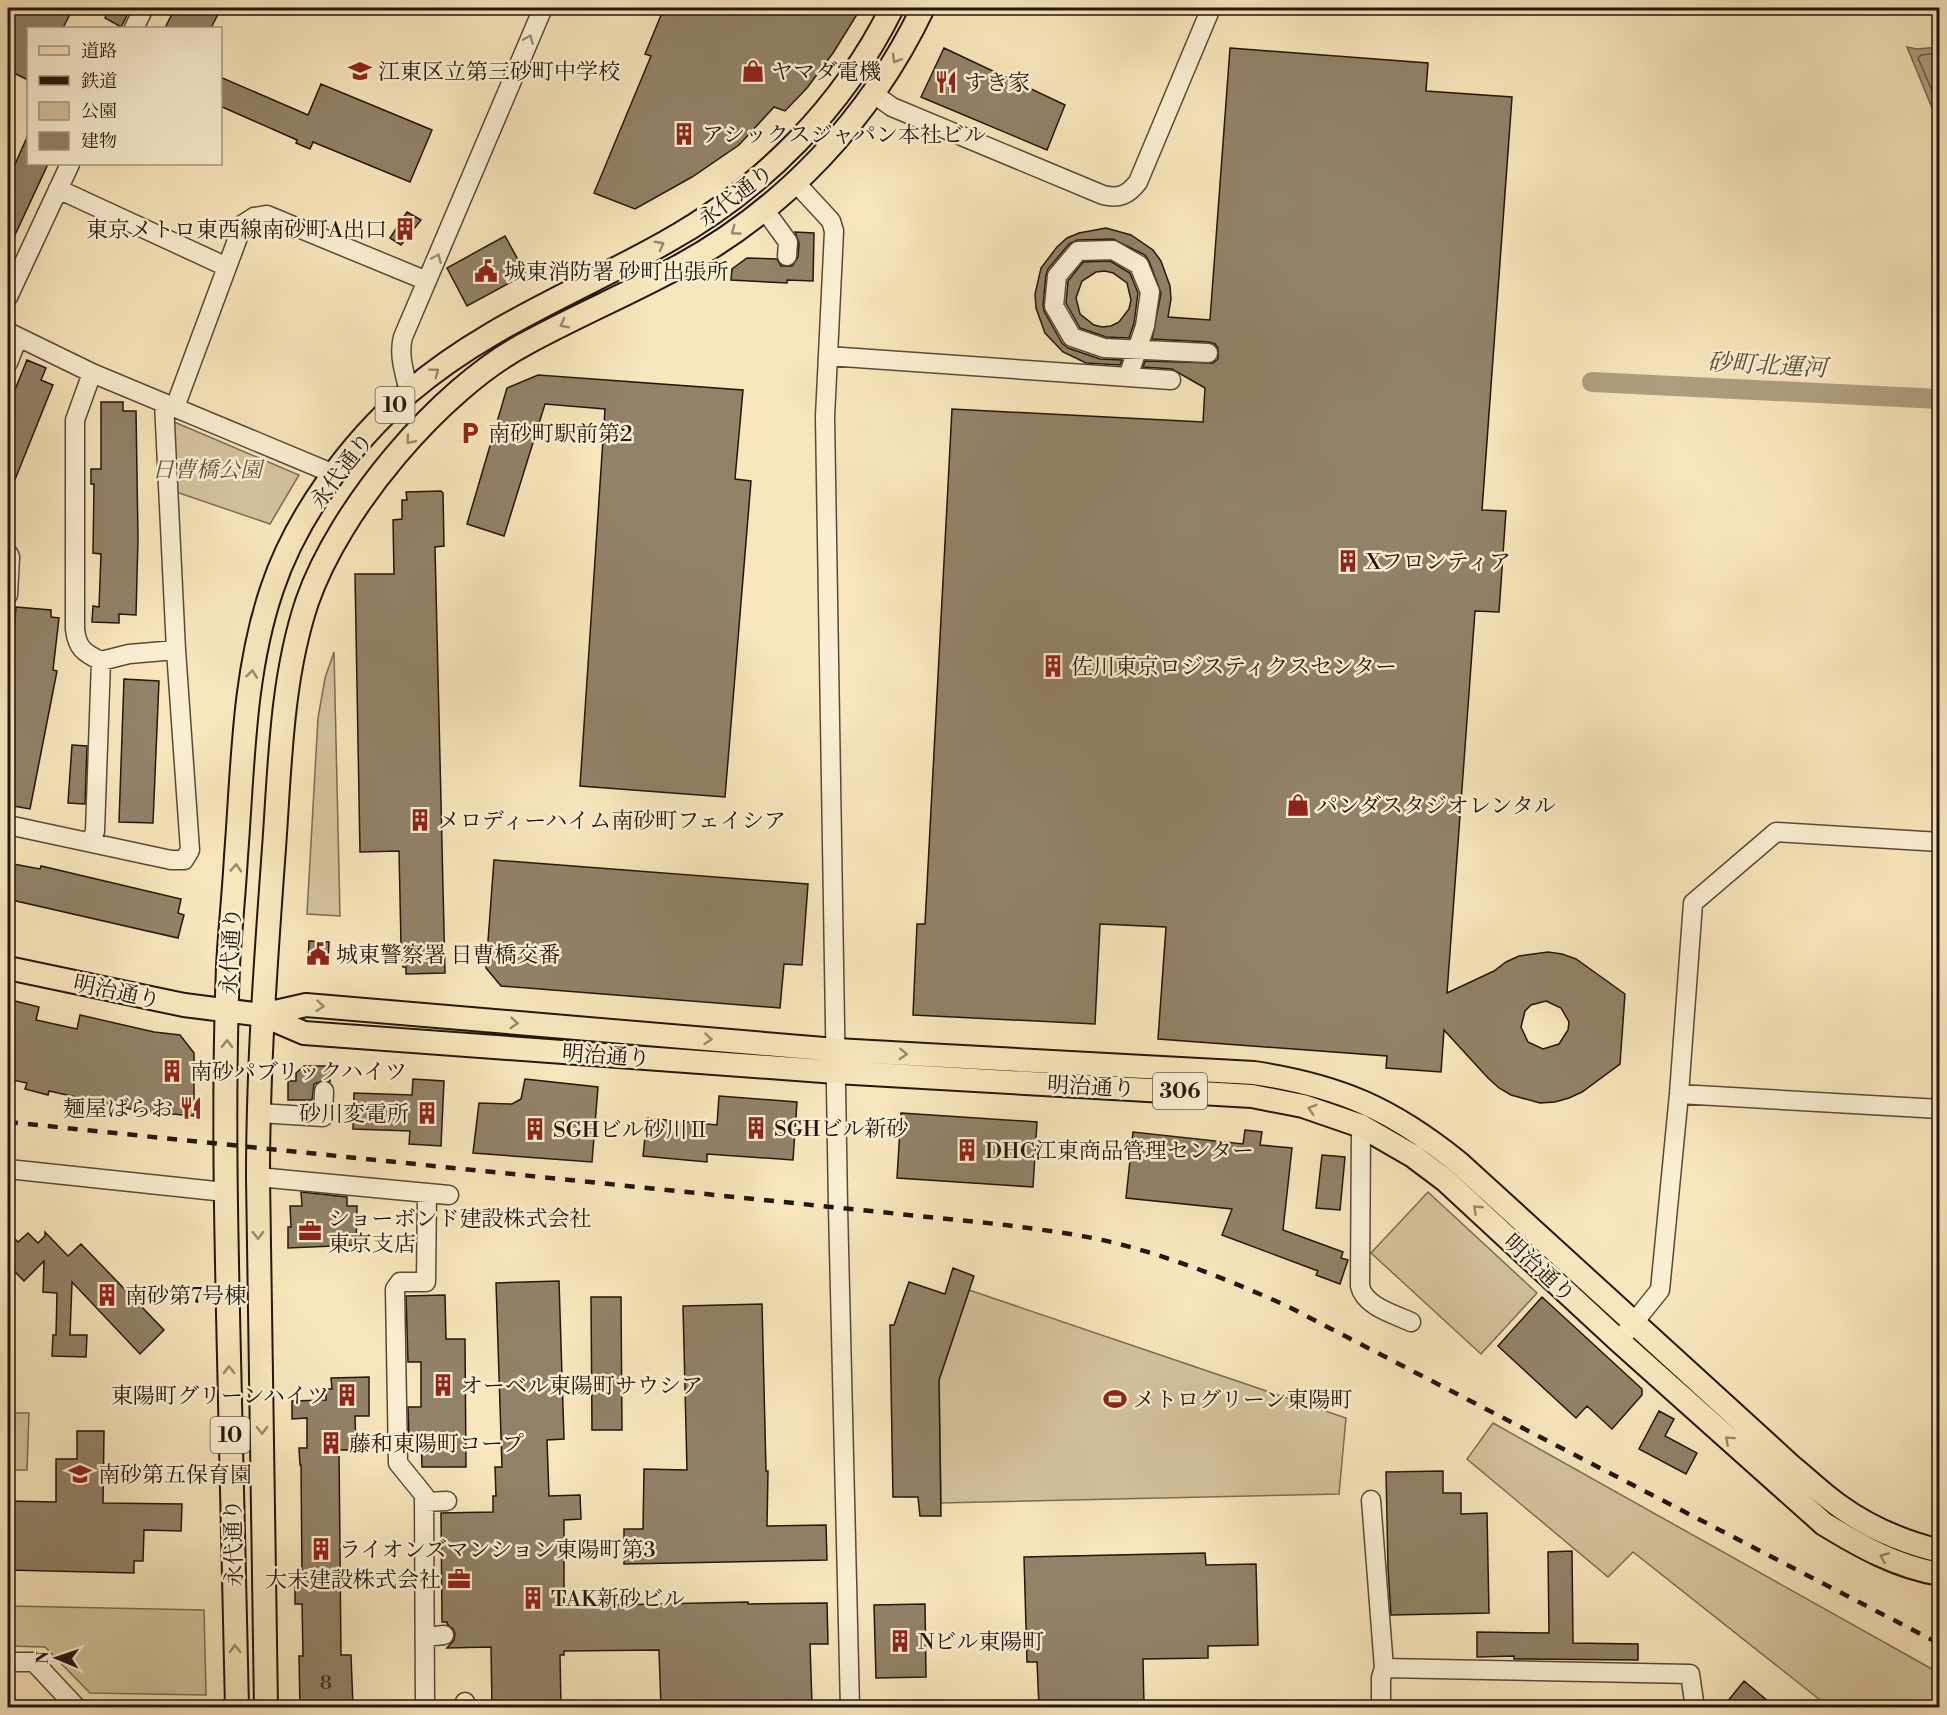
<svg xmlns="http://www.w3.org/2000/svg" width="1947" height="1715" font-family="'Libre Bodoni','Noto Serif JP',serif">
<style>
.green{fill:#d5c39e;stroke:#7c6c55;stroke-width:1.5}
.water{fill:#b09f80;stroke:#786852;stroke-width:1.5}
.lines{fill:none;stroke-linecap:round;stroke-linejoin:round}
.shore{stroke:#6a5a46;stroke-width:1.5}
.canal{stroke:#b09f80;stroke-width:20}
.building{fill:#928268;stroke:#23160c;stroke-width:1.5;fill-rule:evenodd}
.minor-casing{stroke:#584a38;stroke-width:21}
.major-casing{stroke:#23160c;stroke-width:26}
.minor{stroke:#fbefd3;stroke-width:18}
.major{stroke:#f9e6bc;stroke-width:22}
.rail{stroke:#23160c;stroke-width:4.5;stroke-dasharray:10 10;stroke-linecap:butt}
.oneway{stroke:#9a8d79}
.oneway2{stroke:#99886d}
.labels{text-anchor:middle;stroke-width:5;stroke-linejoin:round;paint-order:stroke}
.number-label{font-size:20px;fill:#3f3123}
.shield{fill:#fbefd3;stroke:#645748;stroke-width:1.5}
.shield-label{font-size:21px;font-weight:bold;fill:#23160c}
.poi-label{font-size:22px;fill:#23160c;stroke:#fbefd3;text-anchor:start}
.street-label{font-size:22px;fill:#23160c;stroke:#fbefd3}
.park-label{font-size:22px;font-style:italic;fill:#61533f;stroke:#fbefd3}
.water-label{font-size:24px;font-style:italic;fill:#5b4d3a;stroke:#fbefd3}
</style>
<rect width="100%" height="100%" fill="#f9e6bc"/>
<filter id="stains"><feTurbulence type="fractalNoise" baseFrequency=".00333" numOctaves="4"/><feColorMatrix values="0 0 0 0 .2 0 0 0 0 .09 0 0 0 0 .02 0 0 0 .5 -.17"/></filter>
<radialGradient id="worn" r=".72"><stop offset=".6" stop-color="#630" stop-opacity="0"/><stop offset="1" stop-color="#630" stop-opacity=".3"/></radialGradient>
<path class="green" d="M172,421l127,54 -29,49 -94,-32z
M334,652l6,264 -33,-2 11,-196 7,-40z
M1428,1192l109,101 -56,61 -110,-101z
M969,1290l377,128 -7,76 -398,9 -2,-123z
M8,1413h21l-2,57h-19z
M1493,1423l446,250v34h-110l-196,-155 -25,25 -141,-118z
M8,1606l196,4 2,85 -116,-2 -45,-46 -37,-1z"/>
<path class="water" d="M1907,47l10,2 22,-2v78z"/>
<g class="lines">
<path class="shore" d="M1940,53l-19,2 -3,3 22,51"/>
<path class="canal" d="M1592,382l348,17"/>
</g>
<path class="building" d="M8,8h65l-10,20h-35v52l-20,-10z
M110,8h21l-10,19 -16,-9z
M175,8h46l-10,20h-46z
M664,8h197l-28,45 -26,35 -22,23 -11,-4 -35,38 -47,32 -57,32 -41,-16 57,-137 -6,-2z
M944,48l121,57 -18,45 -126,-53z
M1230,48l198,15 -2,28 86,6 -30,413 24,1 -7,101 -24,-1 -28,382 47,-22 12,-9 13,-6 29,-4 14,2 14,5 49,35 -5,70 -38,28 -13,6 -14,4 -15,1 -29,-8 -12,-7 -11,-10 -44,-48 -3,42 -55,-4 1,-12 -229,-17 8,-112 -66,-3 -5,100 -182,-9 4,-91h8l27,-515 251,13 2,-34 -33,-19 -29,-2 2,-6 68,2 5,-4v-11l-3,-4 -6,-2 -57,-3 9,-46 -12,-32 -4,-6 -32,-16 -36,1 -8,4 -21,25 -2,6 -3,30 1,6 18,32 6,5 32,11 22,1 -2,5 -34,-2 -23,-11 -18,-19 -9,-25 -1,-14 6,-26 16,-21 10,-9 12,-5 27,-5 25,7 22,15 8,11 9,25 1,13 -3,18 42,3zM1546,1001l15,7 8,14 -1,8 -9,14 -16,5 -15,-7 -7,-15 4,-16 6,-6z
M220,77l88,38 13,-31 111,46 -22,52 -97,-40 -3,7 -14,-6 1,-3 -77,-34z
M28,135v29h20l-40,86v-70z
M407,212l14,8 -20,25 -11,-7z
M795,232l19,1 -1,48 -26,-1v3l-56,-3 1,-11 15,-11 30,1 4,7h11l6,-9 1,-14z
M505,236l21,38 -59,32 -20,-38z
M1110,261l20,12 8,20 -4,30 -5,15 -23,-1 -26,-9 -14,-25 2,-22 15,-19zM1105,271l8,2 14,10 4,17 -2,9 -10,13 -8,4 -9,1 -8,-2 -14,-11 -4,-16 6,-17 14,-9z
M27,360l19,8 -5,12 12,5 -45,112v-90z
M538,375l205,15 -8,89 16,2 -26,316 -145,-11 25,-377 -60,-5 -41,132 -37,-12 40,-136z
M101,402h22v9h13l2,127 -2,77 -17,-1v9l-27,-1 1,-16 6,1 2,-53 -8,-1 1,-69h-3v-15h10z
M441,491l2,2 1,53 -9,1 10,426 -39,1v-7h-3l-2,-22 -2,-94 -39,1 -5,-278h39l-1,-54 9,-1v-19h5l-1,-8z
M16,607l35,3v7l8,1 -6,52 4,1 -27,138 -22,-4v-115l6,-35h-2z
M124,679l35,2 -6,142 -34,-1z
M72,745l15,1 -2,58 -17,-1z
M494,860l314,24 -6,81 -18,-1 -4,44 -279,-22 -15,-18z
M8,863l32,6 1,-3 140,33 -3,14 6,2 -6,23 -166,-38 -4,-15z
M309,941l20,1 -1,21 -20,-1z
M15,1001l24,6 -3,13 41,9 3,-14 74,17 26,3 14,18v63l-55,-5 -90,-20 -1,4 -23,-6 2,-6 -19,-4v-46z
M304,1066h26v16l-6,-2 -10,4 -2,16h-24v-19h8v-8z
M413,1079l31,2 -3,65 -32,-2 1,-13 -57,-2 1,-36 58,2z
M525,1079l73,8 -6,75 -119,-9 6,-50 33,1 9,-5z
M719,1096l78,6 -4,58 -86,-6v8l-64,-6 4,-38 70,7z
M901,1113l136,9 -4,65 -136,-9z
M1245,1130l17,2 -2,13 32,3 -9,82 60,22 -2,6 7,2 -8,24 -24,-9 2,-4 -96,-36 10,-26 -106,-11 7,-66 110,12z
M1322,1155l23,2 -5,53 -24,-2z
M301,1192l46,5v9h10l-1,39 -68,3v-21h3l-1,-21h12z
M8,1232l10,10 10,-9 10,10 7,-7v-4l23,24 13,-12 83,86 -24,24 -68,-72 -2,53h17l-1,22 -34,-1 1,-21h3l1,-42 -14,-1 1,-31 -20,20 -10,-10 -6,7z
M953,1268l21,8 -35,104 2,136h-21l-2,-19h-25l-3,-172h4l15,-43 36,12z
M559,1281l5,158 -17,1 2,56 31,-1 1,24 -17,1v86l184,-4v2l79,-1 1,41h-18l2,61 -151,2 -2,-57 -95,1v4h-4l1,52h-69l-1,-60 -44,1 7,-8 1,-6 -2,-5 -6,-5v-2h-5l-1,-109 52,-1v-16h3l-1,-29h7l-6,-184z
M445,1295l1,44h19l1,128h-44l-1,-29h-12l-1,-31h13v-45h-13l-2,-66z
M591,1297h30l1,133h-30z
M1542,1297l100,92v6l-30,34 -25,-23 -11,12 -78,-72z
M762,1304l4,167h2l-1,55 59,-1 1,35 -203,4v-35h19l1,-60 43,1 -4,-164z
M369,1377v39h-14l1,34h-17l2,205h10l2,52h-53l-1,-51h4l-1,-52h-7v-29h7l-1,-110h-1l-1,-17h8v-30l-15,1v-18l34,-1v-11h6l-1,-11z
M1659,1411l15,8 -9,17 32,17 -11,21 -47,-25z
M77,1431h27l-1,72 79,1 -1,27 -37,-1 -1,31h-9v12l-126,-3v-69l48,1v-43h21z
M1443,1471v22h18v21l26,-1 2,100 -98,2 -3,-47 -2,-96z
M1572,1551l1,92 65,1v16l-124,-1v-3l-37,1v-25l72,1 -1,-81z
M1205,1553l1,12 50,-1 2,81 -50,1v12l-65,1 1,48h-105l-2,-45h-10l-3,-105z
M925,1604l1,73 -50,1 -2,-73z
M1744,1681l31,26h-52z"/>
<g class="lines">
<g class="minor-casing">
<path id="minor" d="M134,28l10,-20
M874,94l18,13 211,88c16,4 25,0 35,-13l73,-174
M796,183l35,38 3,10 -9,186 13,790 12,501
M58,189l169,78
M764,209l24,33 -1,14
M8,297l62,-133
M8,332l84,41 242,101
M828,356l343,24
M8,363l10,-26
M92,373l-17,47v209c2,19 9,24 26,32
M1128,377l17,-51 5,-34 -11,-27 -26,-15 -35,1 -21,25 -3,30 18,31 32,11 104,5
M409,392c-4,-18 -11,-37 -6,-55l140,-329
M175,407l68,-183 11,-7 13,-2 160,66
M8,553l2,4 -2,38
M8,825l163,35h13l6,-10 -14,-200 -12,-247
M91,842l4,-11 6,-170 28,-7 47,-4
M1679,1094l261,15
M259,1113l64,4 1,-26
M1361,1126l-1,160c4,20 34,28 51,36
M8,1169l217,23
M258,1177l191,18
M1619,1341l41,-51 19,-196 14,-191 83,-71 164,10
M1371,1500l13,168 -3,10v30
M424,1502l23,-1
M425,1637l19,-2
M8,1662h26l43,46
M1384,1668l306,6 5,34
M465,1702v6
M425,1708l-1,-213 -26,-32 -3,-174 5,-7h26l1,-89"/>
</g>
<g class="major-casing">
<path id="major" d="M8,968l176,37 78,10 42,18 532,39 416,24 51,10 58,20 52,30 32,24 174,161 205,183c36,22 73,43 116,50
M262,1015l44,-10 530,45 418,23c86,13 138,36 205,90l332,303c16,13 30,27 47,39 30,22 65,37 102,46
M237,1708c-3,-117 -6,-234 -8,-351 -3,-130 -6,-260 -1,-391 2,-36 6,-73 8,-110 7,-89 7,-182 36,-267 24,-72 78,-146 136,-196 76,-66 171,-102 258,-151 97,-54 177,-135 226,-234
M266,1708l-8,-531c0,-110 8,-220 16,-329 6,-82 7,-168 33,-246 32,-93 132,-212 218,-258 49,-27 101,-49 151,-76 108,-58 194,-149 247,-260"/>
</g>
<use href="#minor" class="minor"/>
<use href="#major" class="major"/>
<path class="rail" d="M8,1122l998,103c36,5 73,9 109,18 60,15 116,38 172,63l653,338"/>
</g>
<defs><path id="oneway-chevron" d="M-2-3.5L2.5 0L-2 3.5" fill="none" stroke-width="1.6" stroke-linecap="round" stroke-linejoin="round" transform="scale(1.5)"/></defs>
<g class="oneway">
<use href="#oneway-chevron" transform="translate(529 39) rotate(-67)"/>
<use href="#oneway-chevron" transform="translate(437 258) rotate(-67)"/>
</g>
<g class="oneway2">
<use href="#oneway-chevron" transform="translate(896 59) rotate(121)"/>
<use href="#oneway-chevron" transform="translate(735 231) rotate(144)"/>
<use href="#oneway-chevron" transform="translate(660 245) rotate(-28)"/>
<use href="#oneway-chevron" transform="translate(564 324) rotate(153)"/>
<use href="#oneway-chevron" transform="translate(435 372) rotate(-37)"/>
<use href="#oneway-chevron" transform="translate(410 440) rotate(130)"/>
<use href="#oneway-chevron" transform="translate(252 674) rotate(-83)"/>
<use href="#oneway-chevron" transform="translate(236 868) rotate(-86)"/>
<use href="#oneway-chevron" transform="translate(320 1006) rotate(5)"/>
<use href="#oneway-chevron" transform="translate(514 1023) rotate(5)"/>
<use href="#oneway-chevron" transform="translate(708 1039) rotate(5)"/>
<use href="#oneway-chevron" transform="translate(227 1044) rotate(-89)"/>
<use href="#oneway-chevron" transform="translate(903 1054) rotate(3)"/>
<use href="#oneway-chevron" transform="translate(1312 1109) rotate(-163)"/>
<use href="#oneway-chevron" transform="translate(1477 1209) rotate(-137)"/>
<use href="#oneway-chevron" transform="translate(258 1235) rotate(89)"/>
<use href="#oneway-chevron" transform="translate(229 1370) rotate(-91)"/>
<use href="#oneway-chevron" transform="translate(262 1430) rotate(89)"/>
<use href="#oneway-chevron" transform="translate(1729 1440) rotate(-138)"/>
<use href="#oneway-chevron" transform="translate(1884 1557) rotate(-157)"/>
<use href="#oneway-chevron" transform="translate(235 1649) rotate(-91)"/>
</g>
<defs>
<g id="school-bare" transform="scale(1.8)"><path d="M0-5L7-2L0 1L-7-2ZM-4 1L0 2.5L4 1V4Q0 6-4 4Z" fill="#8f2418" stroke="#fbefd3" stroke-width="2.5" paint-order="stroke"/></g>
<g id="shop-bare" transform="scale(1.8)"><path d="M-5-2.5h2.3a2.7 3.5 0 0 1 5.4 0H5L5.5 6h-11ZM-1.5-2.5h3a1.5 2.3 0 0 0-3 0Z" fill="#8f2418" stroke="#fbefd3" stroke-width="2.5" paint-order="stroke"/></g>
<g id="restaurant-bare" transform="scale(1.8)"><path d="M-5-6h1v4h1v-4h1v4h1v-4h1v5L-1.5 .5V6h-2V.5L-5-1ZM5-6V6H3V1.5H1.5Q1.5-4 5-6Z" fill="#8f2418" stroke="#fbefd3" stroke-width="2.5" paint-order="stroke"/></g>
<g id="building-bare" transform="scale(1.8)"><path d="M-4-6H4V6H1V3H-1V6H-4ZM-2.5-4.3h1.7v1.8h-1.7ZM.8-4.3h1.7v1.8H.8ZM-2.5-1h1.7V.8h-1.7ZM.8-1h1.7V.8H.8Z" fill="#8f2418" stroke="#fbefd3" stroke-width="2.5" paint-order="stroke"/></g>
<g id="civic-bare" transform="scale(1.8)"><path d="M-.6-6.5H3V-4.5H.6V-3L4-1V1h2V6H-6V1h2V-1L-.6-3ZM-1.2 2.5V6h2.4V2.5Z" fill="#8f2418" stroke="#fbefd3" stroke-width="2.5" paint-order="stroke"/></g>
<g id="parking-bare" transform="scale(1.8)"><path d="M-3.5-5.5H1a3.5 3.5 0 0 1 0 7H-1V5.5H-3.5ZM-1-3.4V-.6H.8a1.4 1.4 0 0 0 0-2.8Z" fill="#8f2418" stroke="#fbefd3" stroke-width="2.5" paint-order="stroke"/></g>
<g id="office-bare" transform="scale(1.8)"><path d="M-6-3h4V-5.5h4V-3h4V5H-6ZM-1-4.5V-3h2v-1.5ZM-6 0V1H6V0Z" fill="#8f2418" stroke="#fbefd3" stroke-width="2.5" paint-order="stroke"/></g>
<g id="stadium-bare" transform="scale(1.8)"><path d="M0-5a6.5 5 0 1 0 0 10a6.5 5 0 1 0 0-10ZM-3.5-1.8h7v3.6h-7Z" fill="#8f2418" stroke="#fbefd3" stroke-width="2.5" paint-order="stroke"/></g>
</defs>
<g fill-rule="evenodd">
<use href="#school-bare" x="360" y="71"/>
<use href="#shop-bare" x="753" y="71"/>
<use href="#restaurant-bare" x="946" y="82"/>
<use href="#building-bare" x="684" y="134"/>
<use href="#building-bare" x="405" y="229"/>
<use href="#civic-bare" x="486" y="271"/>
<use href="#parking-bare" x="470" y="433"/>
<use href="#building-bare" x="1348" y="561"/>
<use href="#building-bare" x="1053" y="666"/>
<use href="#shop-bare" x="1298" y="805"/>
<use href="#building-bare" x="420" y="820"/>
<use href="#civic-bare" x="318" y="954"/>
<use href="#building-bare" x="172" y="1071"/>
<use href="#restaurant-bare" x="191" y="1108"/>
<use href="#building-bare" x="427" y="1113"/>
<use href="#building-bare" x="756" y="1128"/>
<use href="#building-bare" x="535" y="1129"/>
<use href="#building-bare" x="967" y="1150"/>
<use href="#office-bare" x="310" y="1231"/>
<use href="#building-bare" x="107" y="1295"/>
<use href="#building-bare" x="443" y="1385"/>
<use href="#building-bare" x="347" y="1395"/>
<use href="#stadium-bare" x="1115" y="1399"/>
<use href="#building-bare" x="331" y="1443"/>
<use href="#school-bare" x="80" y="1474"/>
<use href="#building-bare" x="321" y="1549"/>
<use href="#office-bare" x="459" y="1579"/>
<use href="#building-bare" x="533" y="1598"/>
<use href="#building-bare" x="900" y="1641"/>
</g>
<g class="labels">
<g class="number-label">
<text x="326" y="1689">8</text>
</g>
<g class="shield">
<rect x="375.5" y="387" width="39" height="36" rx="4.5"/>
<rect x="1153" y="1073" width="54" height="36" rx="4.5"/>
<rect x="210.5" y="1417" width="39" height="36" rx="4.5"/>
</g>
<g class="shield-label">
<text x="395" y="412">10</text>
<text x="1180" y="1098">306</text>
<text x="230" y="1442">10</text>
</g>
<g class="poi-label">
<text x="378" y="79">江東区立第三砂町中学校</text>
<text x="771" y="79">ヤマダ電機</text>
<text x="964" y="90">すき家</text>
<text x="702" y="142">アシックスジャパン本社ビル</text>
<text x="387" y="237" text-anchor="end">東京メトロ東西線南砂町A出口</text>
<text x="504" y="279">城東消防署 砂町出張所</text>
<text x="488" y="441">南砂町駅前第2</text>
<text x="1366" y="569">Xフロンティア</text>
<text x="1071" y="674">佐川東京ロジスティクスセンター</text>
<text x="1316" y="813">パンダスタジオレンタル</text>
<text x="438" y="828">メロディーハイム南砂町フェイシア</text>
<text x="336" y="962">城東警察署 日曹橋交番</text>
<text x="190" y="1079">南砂パブリックハイツ</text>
<text x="173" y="1116" text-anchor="end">麺屋ばらお</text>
<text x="409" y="1121" text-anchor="end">砂川変電所</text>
<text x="774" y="1136">SGHビル新砂</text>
<text x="553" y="1137">SGHビル砂川Ⅱ</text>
<text x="985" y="1158">DHC江東商品管理センター</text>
<text x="328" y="1226">ショーボンド建設株式会社<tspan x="328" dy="25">東京支店</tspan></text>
<text x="125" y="1303">南砂第7号棟</text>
<text x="461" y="1393">オーベル東陽町サウシア</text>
<text x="329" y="1403" text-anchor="end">東陽町グリーンハイツ</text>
<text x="1133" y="1407">メトログリーン東陽町</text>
<text x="349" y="1451">藤和東陽町コープ</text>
<text x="98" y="1482">南砂第五保育園</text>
<text x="339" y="1557">ライオンズマンション東陽町第3</text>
<text x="441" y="1587" text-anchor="end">大末建設株式会社</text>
<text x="551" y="1606">TAK新砂ビル</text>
<text x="918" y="1649">Nビル東陽町</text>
</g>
<g class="street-label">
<text transform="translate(735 195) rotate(-37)" y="8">永代通り</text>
<text transform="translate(341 470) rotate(-53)" y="8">永代通り</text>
<text transform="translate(230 951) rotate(-87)" y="8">永代通り</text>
<text transform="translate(117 991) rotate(12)" y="8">明治通り</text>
<text transform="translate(606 1055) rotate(4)" y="8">明治通り</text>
<text transform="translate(1091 1086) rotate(3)" y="8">明治通り</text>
<text transform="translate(1540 1268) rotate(43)" y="8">明治通り</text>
<text transform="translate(233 1543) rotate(-91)" y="8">永代通り</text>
</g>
<g class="park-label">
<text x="207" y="477">日曹橋公園</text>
</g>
<g class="water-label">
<text transform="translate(1767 365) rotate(3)" y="8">砂町北運河</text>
</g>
</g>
<rect width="1947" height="1715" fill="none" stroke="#f9e6bc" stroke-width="30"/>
<rect x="9" y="9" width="1929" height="1697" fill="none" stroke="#23160c" stroke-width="3"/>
<rect x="15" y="15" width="1917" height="1685" fill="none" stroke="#23160c" stroke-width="1.5"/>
<rect x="27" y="27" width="195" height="138" fill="#fbefd3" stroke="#a59883" stroke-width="1.5"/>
<rect x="39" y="46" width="30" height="9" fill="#f9e6bc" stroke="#a59883" stroke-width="1.5"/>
<text x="81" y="57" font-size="18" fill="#23160c">道路</text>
<rect x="39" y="76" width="30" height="9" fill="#23160c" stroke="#a59883" stroke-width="1.5"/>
<text x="81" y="87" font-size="18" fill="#23160c">鉄道</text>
<rect x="39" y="102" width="30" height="18" fill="#d5c39e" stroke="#a59883" stroke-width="1.5"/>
<text x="81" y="117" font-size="18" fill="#23160c">公園</text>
<rect x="39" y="132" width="30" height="18" fill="#928268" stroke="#a59883" stroke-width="1.5"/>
<text x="81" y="147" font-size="18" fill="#23160c">建物</text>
<g transform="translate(57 1658) rotate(272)" stroke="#fbefd3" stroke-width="4.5" paint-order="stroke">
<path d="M0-4.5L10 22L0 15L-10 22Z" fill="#23160c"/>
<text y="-9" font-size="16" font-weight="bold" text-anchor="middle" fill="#23160c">N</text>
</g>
<rect width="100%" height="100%" filter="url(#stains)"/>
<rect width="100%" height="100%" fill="url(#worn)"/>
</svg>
